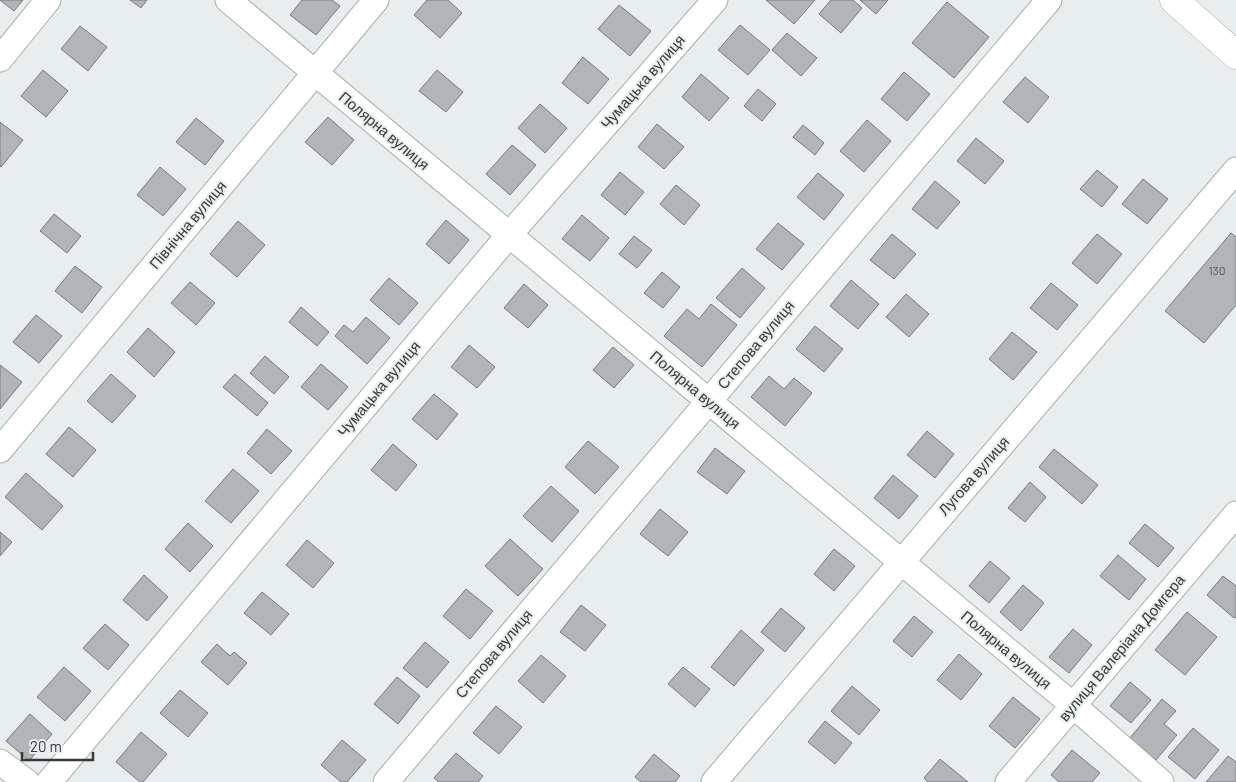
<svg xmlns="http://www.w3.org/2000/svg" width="1236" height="782" font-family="Barlow,sans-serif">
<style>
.building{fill:#b2b5b8;stroke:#787b7e}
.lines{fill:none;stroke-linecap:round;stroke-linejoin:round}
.minor-casing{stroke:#a9aeaf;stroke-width:27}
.tertiary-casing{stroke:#a9aeaf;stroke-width:29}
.minor{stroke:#fff;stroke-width:25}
.tertiary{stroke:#fff;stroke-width:28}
.labels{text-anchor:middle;stroke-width:4;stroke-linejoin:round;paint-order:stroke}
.number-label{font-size:12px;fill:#565859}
.street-label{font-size:15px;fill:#373939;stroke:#e8edee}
</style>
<rect width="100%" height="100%" fill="#e8edee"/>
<path class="building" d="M0,0h23l-9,11z
M130,0h17l-6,8z
M302,0h30l8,6 -24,29 -26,-20z
M427,0h21l14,13 -22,25 -26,-23z
M766,0h49l-21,24z
M831,0h22l9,8 -21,25 -22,-19z
M860,0h28l-12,14z
M947,2l42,35 -35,41 -42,-35z
M619,5l32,26 -21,25 -32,-27z
M740,25l30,25 -22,25 -30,-25z
M80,26l27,21 -19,24 -27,-22z
M787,33l30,25 -16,18 -29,-26z
M583,57l26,22 -21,25 -26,-21z
M43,70l25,21 -22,26 -25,-21z
M437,70l26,22 -17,20 -27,-21z
M904,72l26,22 -23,27 -26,-22z
M701,74l28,24 -20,23 -27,-24z
M1025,77l24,20 -21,26 -25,-21z
M758,89l18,15 -14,17 -18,-15z
M540,104l27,24 -22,25 -27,-25z
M328,117l26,23 -22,25 -27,-23z
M196,118l28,23 -19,24 -29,-23z
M867,120l24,21 -27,31 -24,-21z
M0,122l23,18 -22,27 -1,-1z
M657,124l27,23 -20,22 -26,-22z
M803,125l21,18 -9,12 -22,-18z
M976,138l28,23 -19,23 -28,-23z
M512,145l24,20 -26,30 -24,-21z
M160,167l26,22 -23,27 -26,-21z
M1097,170l21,17 -16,20 -22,-18z
M620,172l24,20 -19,23 -24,-20z
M818,173l26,22 -20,25 -27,-23z
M1143,179l25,20 -21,25 -25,-20z
M935,181l25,21 -23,27 -25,-20z
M676,185l24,20 -16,20 -24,-21z
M54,214l27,22 -14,17 -27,-22z
M582,215l27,23 -19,23 -28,-22z
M446,220l23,20 -20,24 -23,-20z
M238,221l27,24 -28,32 -27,-23z
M778,223l26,21 -22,26 -26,-21z
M1231,233l5,4v68l-32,38 -39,-32z
M892,234l24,20 -22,25 -24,-19z
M1097,234l25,20 -25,30 -25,-21z
M634,236l18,14 -15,18 -18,-14z
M75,266l27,21 -20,26 -27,-22z
M742,268l23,20 -25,30 -24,-20z
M662,272l18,15 -17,21 -19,-15z
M389,278l29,25 -19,22 -29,-25z
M851,280l28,24 -21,25 -28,-23z
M190,282l25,21 -19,22 -25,-22z
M1051,283l27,22 -21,25 -27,-22z
M524,284l24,21 -20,23 -24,-20z
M906,294l23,20 -20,23 -23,-20z
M711,304l26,21 -35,42 -38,-31 23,-27 12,10z
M301,307l28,25 -12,14 -28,-24z
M36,315l26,21 -23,27 -26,-21z
M366,317l24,21 -23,26 -32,-28 9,-11 9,7z
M815,326l28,23 -19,23 -28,-23z
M148,328l27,24 -21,25 -27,-25z
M1012,332l25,20 -24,28 -24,-21z
M469,345l26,22 -18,21 -26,-21z
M613,347l21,18 -20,23 -21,-18z
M265,356l24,21 -15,17 -24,-21z
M321,364l27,23 -20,23 -27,-23z
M0,365l22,17 -22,27z
M111,374l25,22 -24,27 -25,-22z
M235,374l33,29 -11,13 -34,-29z
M769,376l15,13 10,-11 18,15 -27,33 -34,-29z
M434,394l24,20 -21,26 -25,-21z
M69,427l27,23 -23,27 -27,-23z
M267,429l25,22 -21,23 -24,-21z
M927,431l27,23 -19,24 -28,-23z
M588,441l31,26 -24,27 -30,-27z
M393,444l24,21 -21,26 -25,-21z
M715,448l30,23 -18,23 -30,-22z
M1054,449l44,36 -16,19 -43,-37z
M233,469l26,22 -28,32 -26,-22z
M26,473l37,33 -21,24 -37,-33z
M893,475l25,21 -19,23 -25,-21z
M1030,482l16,15 -21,25 -17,-14z
M551,486l28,25 -27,31 -29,-26z
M660,509l28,23 -20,24 -28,-22z
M188,523l25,23 -23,26 -25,-23z
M1145,524l29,24 -16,19 -29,-24z
M0,532l12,10 -12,14z
M510,539l33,30 -25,27 -33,-30z
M307,540l27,23 -21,25 -27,-23z
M834,549l21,17 -21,25 -20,-17z
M1118,555l28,24 -17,21 -29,-24z
M990,561l20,17 -21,25 -20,-17z
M144,575l24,22 -21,24 -24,-21z
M1223,576l13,10v31l-2,1 -27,-23z
M1023,585l21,18 -23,28 -21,-19z
M466,589l27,22 -23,28 -27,-23z
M262,592l27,22 -18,21 -27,-22z
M581,605l25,20 -21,26 -25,-19z
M781,608l24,20 -20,24 -24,-20z
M1187,612l30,25 -32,38 -30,-25z
M914,616l19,16 -21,25 -19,-16z
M105,624l24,21 -21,25 -25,-22z
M1073,629l19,16 -23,28 -20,-16z
M741,630l23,20 -30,36 -23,-19z
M425,642l24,20 -22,26 -24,-20z
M217,644l13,12 4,-4 13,11 -19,22 -27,-23z
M959,654l23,20 -21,26 -24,-20z
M541,655l25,21 -23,27 -25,-22z
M64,667l27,24 -26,30 -28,-24z
M683,667l27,22 -15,18 -27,-23z
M397,677l23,19 -22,28 -24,-20z
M1130,682l21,18 -20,23 -21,-17z
M852,686l28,24 -21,25 -28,-24z
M180,690l28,23 -20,24 -28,-24z
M1013,697l27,22 -25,29 -26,-22z
M1162,699l14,12 -12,13 13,11 -21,25 -26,-22z
M496,706l26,21 -23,27 -26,-21z
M30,714l22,20 -23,27 -23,-20z
M825,721l27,22 -17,21 -27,-22z
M1193,728l26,22 -24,29 -27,-22z
M141,732l26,22 -24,28h-3l-24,-20z
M342,740l24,20 -19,22h-6l-20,-17z
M1072,750l28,23 -8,9h-33l-8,-7z
M456,753l27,23 -5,6h-39l-5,-4z
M654,754l26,22 -5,6h-34l-6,-5z
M1228,756l8,6v20h-30z
M940,759l28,23h-40l-4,-4z"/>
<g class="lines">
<g class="minor-casing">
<path id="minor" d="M228,0l846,706 87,76
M0,59l48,-59
M0,450l376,-450
M0,762l27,20
M49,782l460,-547 206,-235
M386,782l663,-782
M714,782l522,-612
M1008,782l228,-268"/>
</g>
<g class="tertiary-casing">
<path id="tertiary" d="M1174,0l62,55"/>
</g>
<use href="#minor" class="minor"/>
<use href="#tertiary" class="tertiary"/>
</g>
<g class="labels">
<g class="number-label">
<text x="1217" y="275">130</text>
</g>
<g class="street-label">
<text transform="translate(643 82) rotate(-49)" y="5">Чумацька вулиця</text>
<text transform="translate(384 131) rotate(40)" y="5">Полярна вулиця</text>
<text transform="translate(188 225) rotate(-50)" y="5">Північна вулиця</text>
<text transform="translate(756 345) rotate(-50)" y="5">Степова вулиця</text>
<text transform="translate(379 389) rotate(-50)" y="5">Чумацька вулиця</text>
<text transform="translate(695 390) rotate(40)" y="5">Полярна вулиця</text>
<text transform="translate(974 476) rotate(-49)" y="5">Лугова вулиця</text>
<text transform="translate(1122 648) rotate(-50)" y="5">вулиця Валеріана Домгера</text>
<text transform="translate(1006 650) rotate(40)" y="5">Полярна вулиця</text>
<text transform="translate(494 654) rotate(-50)" y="5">Степова вулиця</text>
</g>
</g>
<path d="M22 752v8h71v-8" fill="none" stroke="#373939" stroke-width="2.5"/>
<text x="30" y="752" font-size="15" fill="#373939" stroke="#e8edee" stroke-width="4" paint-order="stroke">20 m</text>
</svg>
